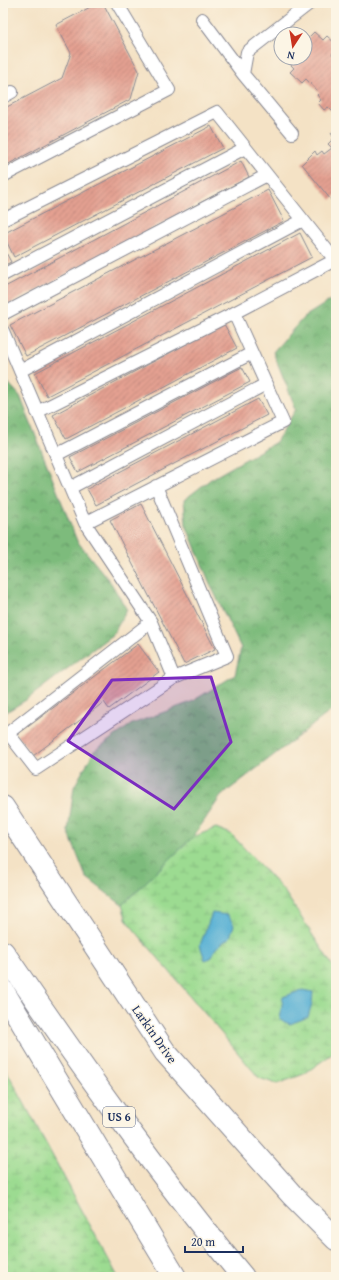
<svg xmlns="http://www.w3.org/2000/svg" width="339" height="1280" font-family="'Gentium Book Plus',serif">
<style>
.forest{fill:url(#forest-crowns);stroke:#4c756c}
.wetland{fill:url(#wetland-marsh);stroke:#5c8578}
.water{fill:#57b0d4;stroke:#397099}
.building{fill:url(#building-hatch)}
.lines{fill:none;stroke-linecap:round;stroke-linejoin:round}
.lane-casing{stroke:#888892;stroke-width:14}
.secondary-casing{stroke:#888892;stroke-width:24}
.highway-casing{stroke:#888892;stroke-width:24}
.lane{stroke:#fff;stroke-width:12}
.secondary{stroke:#fff;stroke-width:22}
.highway{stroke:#fff;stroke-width:22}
.marked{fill:#7b2cbf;fill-opacity:0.2;stroke:#7b2cbf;stroke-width:3;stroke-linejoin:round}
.labels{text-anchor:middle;stroke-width:3;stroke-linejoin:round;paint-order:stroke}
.shield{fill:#fcf5e5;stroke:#5e6a86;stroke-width:1}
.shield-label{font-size:12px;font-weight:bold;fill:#1b2f5e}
.street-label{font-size:13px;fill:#1b2f5e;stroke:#fcf5e5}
</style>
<defs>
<pattern id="forest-crowns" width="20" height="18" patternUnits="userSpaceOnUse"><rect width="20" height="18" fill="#7dbb7b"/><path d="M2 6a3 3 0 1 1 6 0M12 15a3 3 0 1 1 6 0" fill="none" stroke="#669868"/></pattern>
<pattern id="wetland-marsh" width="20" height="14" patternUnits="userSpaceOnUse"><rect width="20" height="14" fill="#9cdb91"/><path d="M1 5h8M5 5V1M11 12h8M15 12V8" fill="none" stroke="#86bc7f"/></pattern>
<pattern id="building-hatch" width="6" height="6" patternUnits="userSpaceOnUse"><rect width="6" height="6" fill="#e4a091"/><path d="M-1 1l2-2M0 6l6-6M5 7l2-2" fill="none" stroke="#b8837a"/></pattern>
</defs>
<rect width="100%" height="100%" fill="#fcf5e5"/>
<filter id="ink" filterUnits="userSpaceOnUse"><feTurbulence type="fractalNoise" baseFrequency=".025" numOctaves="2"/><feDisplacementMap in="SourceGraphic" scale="8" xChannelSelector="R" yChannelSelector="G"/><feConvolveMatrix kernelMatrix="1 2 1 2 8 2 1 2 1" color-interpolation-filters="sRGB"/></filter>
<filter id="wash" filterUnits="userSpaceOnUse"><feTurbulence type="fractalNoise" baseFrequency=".012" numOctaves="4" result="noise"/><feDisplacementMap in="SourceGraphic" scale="16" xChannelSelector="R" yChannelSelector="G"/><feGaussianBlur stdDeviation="0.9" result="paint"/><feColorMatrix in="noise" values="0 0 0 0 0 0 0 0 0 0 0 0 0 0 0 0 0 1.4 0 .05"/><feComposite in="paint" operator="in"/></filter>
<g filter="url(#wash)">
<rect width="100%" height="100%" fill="#f4e2c5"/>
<path class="forest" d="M336,297v410l-115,89 -28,41 -71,68 -36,-28 -18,-46 6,-44 20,-36 38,-27 59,-22 44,-27 6,-27 -30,-62 -25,-61 -2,-25 27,-21 65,-37 20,-33 -23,-57 31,-35z
M3,377l17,19 57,145 34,42 16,27 -14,24 -87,66 -23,14z"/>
<path class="wetland" d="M216,828l15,6 53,57 52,80v80l-32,23 -27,10 -18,-6 -132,-157 -5,-16 71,-68z
M3,1064l115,213h-115z"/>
<path class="water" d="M212,913l16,2 6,10 -4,12 -14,11 -5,10 -6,2 -5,-15z
M302,990l11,2 -1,11 -4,14 -18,7 -10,-4 3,-23z"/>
<g id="blocks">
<path class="building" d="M98,3h5l36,68 -8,28 -128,68v-58l59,-31 9,-25 -15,-28z
M314,32l9,8 4,-4 9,8v7l-4,3 4,4v57l-8,-8 -4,3 -6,-7 3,-3 -4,-5 2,-2 -13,-14 -4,4 -12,-11 4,-4 -8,-8 2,-2h17v-17z
M211,126l12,22 -209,109 -11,-23z
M336,129v66l-5,5 -29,-36 13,-13 2,4 5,-4 2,3 8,-6 -4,-4 6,-6 -3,-5z
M241,161l8,16 -243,129 -3,-5v-13z
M268,190l16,31 -258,135 -16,-31z
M300,233l12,24 -265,139 -12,-23z
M3,247l8,15 -8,4z
M224,324l13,24 -171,91 -13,-24z
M242,367l8,15 -172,90 -8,-15z
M258,399l9,16 -171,90 -9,-16z
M141,504l74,145 -31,15 -74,-144z
M138,644l21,28 -50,37 -5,-7 -71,54 -16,-21z"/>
</g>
</g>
<g filter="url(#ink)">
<use href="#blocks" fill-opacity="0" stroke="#888892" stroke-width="1"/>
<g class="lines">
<g class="lane-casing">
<path id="lane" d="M202,19l41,55
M3,97l9,-5
M292,133l-49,-59 4,-22 63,-49
M3,176l166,-86 -52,-87
M3,220l214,-108 118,148 -101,53 49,109 -198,101 -82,-192
M3,275l242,-127
M3,314l264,-139
M20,371l283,-151
M37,412l197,-99
M56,455l196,-102
M70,488l196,-104
M85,523l66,99 23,56 53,-22 -71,-170
M151,622l-143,111 28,36 138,-91"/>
</g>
<g class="secondary-casing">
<path id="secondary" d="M3,807l162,245 127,143 44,44"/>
</g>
<g class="highway-casing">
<path id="highway" d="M3,952c76,111 154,221 240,325
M3,991l172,286"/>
</g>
<use href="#lane" class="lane"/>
<use href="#secondary" class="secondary"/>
<use href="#highway" class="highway"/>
</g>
</g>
<path class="marked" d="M211,677l20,65 -57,67 -106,-68 44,-61z"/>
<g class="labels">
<rect class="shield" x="103" y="1107" width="32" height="20" rx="3"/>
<g class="shield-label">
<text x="119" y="1121">US 6</text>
</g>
<g class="street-label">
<text transform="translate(155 1034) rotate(55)" y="5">Larkin Drive</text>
</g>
</g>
<rect width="339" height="1280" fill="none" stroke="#fcf5e5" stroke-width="16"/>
<g transform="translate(293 46) rotate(192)"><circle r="19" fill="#fcf5e5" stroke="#a2a6af"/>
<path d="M0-3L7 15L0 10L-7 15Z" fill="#c8321e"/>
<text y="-6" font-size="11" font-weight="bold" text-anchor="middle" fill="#1b2f5e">N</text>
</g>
<path d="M185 1246v6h58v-6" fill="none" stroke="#1b2f5e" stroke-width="2"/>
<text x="191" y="1246" font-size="12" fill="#1b2f5e" stroke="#fcf5e5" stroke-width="3" paint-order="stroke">20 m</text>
</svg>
